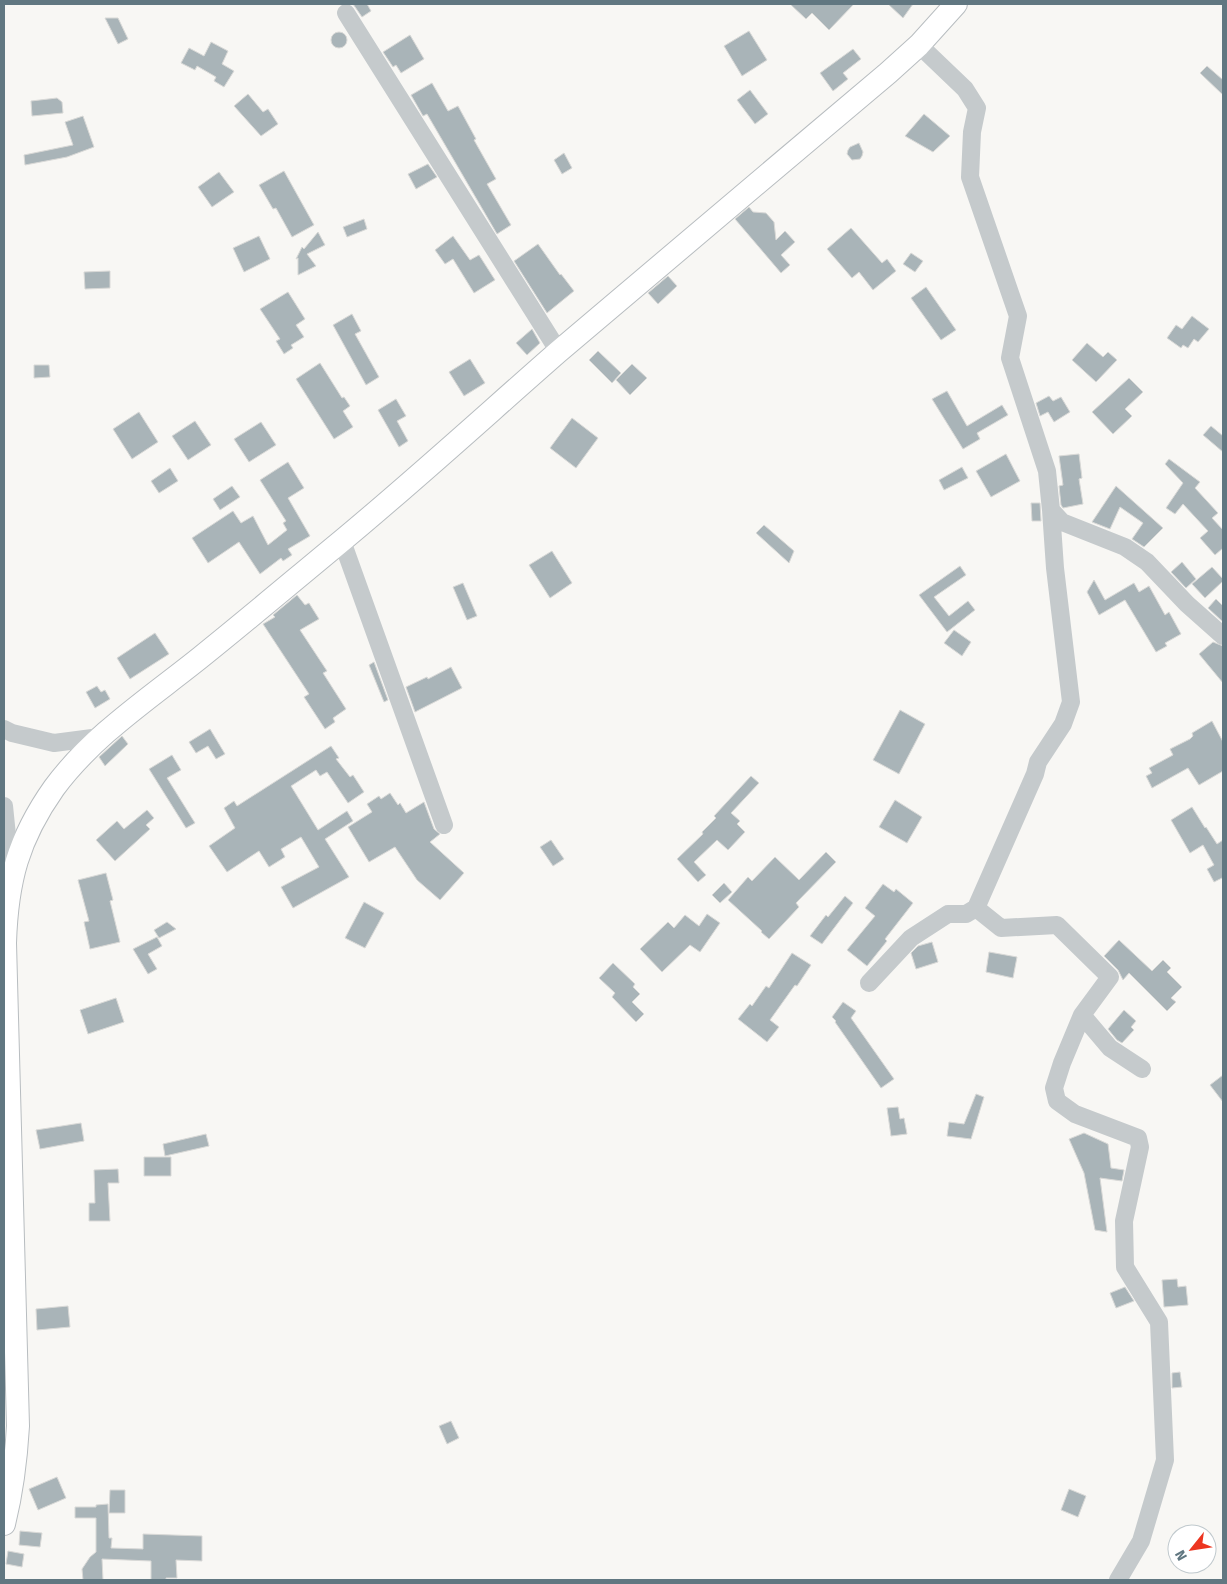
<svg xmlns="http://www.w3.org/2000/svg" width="1227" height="1584" font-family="'Fira Sans',sans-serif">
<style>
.building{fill:#a9b4b8;stroke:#d9d9d7}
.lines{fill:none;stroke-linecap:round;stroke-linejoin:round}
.major-casing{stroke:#b8bdc0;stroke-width:24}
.minor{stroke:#c5cacc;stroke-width:18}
.major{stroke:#fff;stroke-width:22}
</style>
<rect width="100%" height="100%" fill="#f8f7f4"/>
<path class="building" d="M353,4h14l4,7 -9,6z
M790,4h64l-25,26 -17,-17 -6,6z
M888,4h25l-10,14z
M105,18h13l10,21 -10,5z
M749,31l18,29 -25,16 -18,-30z
M331 40a8 8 0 1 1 16 0a8 8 0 1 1-16 0Z
M410,35l14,24 -23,14 -5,-8 -3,2 -10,-15z
M211,42l17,9 -6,13 12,7 -10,16 -10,-6 2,-4 -19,-11 -2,4 -14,-7 8,-15 15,8z
M853,49l8,10 -18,14 5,6 -15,12 -13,-18z
M1207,66l16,14v15l-23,-22z
M432,83l16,28 10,-5 18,33 -2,1 22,39 -9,5 24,41 -14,9 -70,-120 -4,2 -12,-21z
M750,90l18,24 -13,10 -18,-24z
M248,94l15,18 5,-3 10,15 -17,12 -27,-30z
M57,98l5,4 1,11 -31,3 -1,-15z
M924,114l26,22 -17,16 -28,-16z
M83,116l11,31 -27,10 -42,8 -1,-10 49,-10 -8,-23z
M859,143l4,9 -1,4 -2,3 -8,1 -5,-6 1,-4 2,-3z
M564,153l8,15 -10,6 -8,-14z
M428,164l9,13 -21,12 -8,-15z
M284,171l30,54 -22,12 -16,-29 -3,1 -14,-24z
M219,172l15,20 -22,15 -14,-20z
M749,207l4,5 13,1 8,9 2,18 9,-9 10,11 -14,13 9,10 -9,8 -46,-54z
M364,219l3,10 -20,8 -4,-10z
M851,228l31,35 5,-4 9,12 -23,19 -14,-18 -7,6 -25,-29z
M318,232l7,13 -18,9 9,12 -18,9v-17l-2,1 6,-12 2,2z
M259,236l11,23 -26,13 -11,-24z
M453,236l17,24 9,-5 16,25 -21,13 -21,-34 -8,5 -10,-14z
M538,244l22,31 1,-1 13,17 -27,22 -33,-52z
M911,253l12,8 -8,11 -12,-8z
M110,271v17l-25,1 -1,-17z
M668,276l9,10 -19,18 -10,-11z
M926,287l30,43 -15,10 -30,-42z
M288,292l17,27 -9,6 8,12 -13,8 2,3 -9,6 -8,-13 4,-2 -20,-30z
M352,314l9,17 -6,3 24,43 -13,8 -33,-60z
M1192,316l17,13 -11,13 -4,-3 -6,9 -5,-3 -2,3 -14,-10 9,-13 6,4z
M532,329l8,14 -13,12 -11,-12z
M1087,343l16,14 5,-5 9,8 -21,22 -24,-22z
M598,351l23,22 -9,10 -23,-23z
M470,359l15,24 -21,13 -15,-24z
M320,363l22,35 2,-1 6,9 -7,5 10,16 -19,12 -38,-60z
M632,364l15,14 -17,17 -14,-15z
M34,365h15l1,12 -16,1z
M1129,378l14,14 -18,17 7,7 -19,18 -21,-22z
M947,391l20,35 35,-21 6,10 -31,18 3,6 -17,10 -31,-50z
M1049,396l4,5 8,-4 9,15 -16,10 -6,-10 -8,4 -4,-13z
M396,399l10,17 -9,5 11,20 -9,6 -21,-37z
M139,412l19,30 -26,17 -19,-30z
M572,418l26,20 -22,30 -26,-20z
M195,421l16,24 -23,15 -16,-24z
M261,422l15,23 -27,17 -15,-23z
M1211,426l12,10v16l-20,-17z
M1006,454l14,27 -29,16 -15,-26z
M1079,454l3,24 -3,1 4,25 -20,4 -2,-3 -2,-19 4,-1 -4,-29z
M1169,459l31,23 -5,6 23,25 -6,5 11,12v18l-8,7 -15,-17 8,-7 -25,-27 -8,10 -9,-6 17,-25 -18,-19z
M288,462l16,26 -16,10 22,38 -22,13 4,6 -9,6 -2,-3 -21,16 -21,-32 -31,21 -16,-25 41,-27 8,12 12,-7 15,29 19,-15 -4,-7 3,-2 -26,-41z
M962,467l6,11 -24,12 -5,-10z
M170,468l8,13 -19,12 -8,-12z
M232,486l8,11 -20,13 -7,-11z
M1116,486l47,42 -19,19 -12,-8 11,-16 -23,-16 -10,22 -18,-7z
M1031,503h9l1,18h-9z
M764,525l30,26 -5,12 -33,-30z
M552,551l20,32 -22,15 -21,-33z
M1182,562l14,17 -10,9 -15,-16z
M960,566l6,9 -32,22 15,19 19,-15 7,9 -28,22 -28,-37z
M1212,567l11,12v2l-18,17 -13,-14z
M1094,580l11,20 29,-17 5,9 10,-6 16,29 4,-3 12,22 -16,9 2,3 -11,6 -31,-52 -26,15 -12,-23z
M463,583l14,33 -10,4 -14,-33z
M297,595l8,10 4,-2 10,16 -19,11 27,41 -4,2 23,36 -13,9 2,4 -10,7 -21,-32 5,-3 -46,-70 12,-7 -2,-2z
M1216,599l7,7v16l-15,-14z
M954,630l17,12 -9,14 -18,-13z
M155,633l14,21 -39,25 -13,-21z
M1213,642l10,4v37l-24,-29z
M374,662l14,38 -4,2 -15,-37z
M451,667l11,21 -47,24 -9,-25 21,-10 1,2z
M97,686l4,6 4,-2 5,9 -15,9 -9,-16z
M900,710l25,14 -26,50 -26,-14z
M1212,721l11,21v29l-24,14 -11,-17 -36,20 -6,-12 6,-3 -3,-5 24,-13 -3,-6 20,-10 3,-3 -1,-3z
M210,729l15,25 -9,5 -8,-13 -12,7 -7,-11z
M122,736l6,8 -23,22 -6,-9z
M331,746l8,12 -3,1 14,18 3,-2 11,17 -16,11 -21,-31 -7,4 -4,-6 -25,16 27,44 29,-19 6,10 -28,18 24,38 -56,31 -12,-21 38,-20 -18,-30 -20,12 4,8 -16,10 -10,-16 -32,21 -18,-26 26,-18 -11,-20 10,-7 3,5z
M172,755l9,15 -14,8 28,45 -9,5 -37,-59z
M751,776l8,7 -28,30 9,8 -3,3 8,8 -17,18 -11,-10 -23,22 12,13 -8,7 -21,-23 26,-25 -1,-2 14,-14 -2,-2z
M390,793l8,12 2,-2 6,10 18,-11 10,27 6,5 -10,8 34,31 -24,27 -23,-20 -22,-33 -26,15 -21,-35 24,-15 -5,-8 12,-8 2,3z
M895,800l27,17 -15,26 -28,-16z
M1192,807l13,21 1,-1 11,17 6,-4v40l-1,-2 -8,4 -7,-13 7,-4 -11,-20 -13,8 -19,-33z
M147,810l7,8 -8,7 4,4 -35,32 -19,-21 21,-19 7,8z
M551,840l13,19 -11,7 -13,-19z
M826,852l10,10 -40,41 3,4 -30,32 -8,-7 1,-1 -34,-31 20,-23 4,4 23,-24 24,23z
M106,873l7,27 -3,1 10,41 -30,7 -6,-27 5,-1 -11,-41z
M724,883l8,9 -12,11 -8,-8z
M883,884l11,8 2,-3 17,14 -28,36 2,2 -20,25 -20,-16 28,-34 -10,-8z
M845,896l8,7 -31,41 -12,-8 16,-21 2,2z
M364,902l20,11 -19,35 -20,-10z
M707,914l13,9 -20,29 -10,-7 -28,27 -22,-23 28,-27 6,6 11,-13 14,11z
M167,922l9,7 -17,9 -5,-8z
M157,937l5,9 -14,8 9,15 -9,5 -15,-25z
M1119,940l33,31 11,-11 8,8 -4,4 15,15 -11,11 5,4 -9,9 -38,-38 -6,7 -5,-10 -14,-14z
M932,942l6,20 -22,7 -5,-16 7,-7z
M989,952l28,5 -4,21 -27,-6z
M792,953l19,12 -14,21 -2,-1 -25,35 9,7 -12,15 -29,-23 12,-15 2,2 14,-20 3,2z
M613,963l22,21 -2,3 7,7 -8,8 12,12 -8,8 -24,-25 3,-4 -16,-15z
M116,998l8,24 -36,12 -8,-24z
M843,1002l13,9 -5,7 43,61 -13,9 -46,-66 1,-1 -4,-4z
M1124,1010l12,11 -5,6 3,3 -12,13 -5,-3 -9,-11z
M1223,1075v27l-13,-17z
M976,1094l8,3 -13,42 -24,-3 2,-14 15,2z
M898,1107l2,12 4,-1 3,16 -16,2 -4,-28z
M81,1123l3,18 -44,8 -4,-19z
M1084,1133l24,11 3,24 13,2 -2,11 -22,-3 7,54 -12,-2 -11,-57 -15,-34z
M206,1134l3,12 -44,10 -2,-12z
M144,1157h27v19h-27z
M118,1169l1,14h-11l2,38h-21v-18h6l-1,-33z
M1177,1279l1,8 8,-1 2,19 -24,2 -2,-27z
M1125,1287l9,14 -18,7 -6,-15z
M68,1306l2,21 -33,3 -1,-21z
M1180,1372l2,15 -10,1v-15z
M451,1421l8,17 -12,6 -8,-18z
M57,1477l9,21 -28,12 -9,-21z
M1069,1489l17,7 -8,21 -17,-7z
M110,1490h15v23h-16z
M108,1504l1,34h3l-1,10 32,1v-15l59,2v25l-26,-1 1,18h-11v2h-15v-19l-49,-2 1,21h-20l-1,-11 8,-12 6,-5v-34h-21v-11h21v-2z
M20,1531l22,2 -2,14 -21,-2z
M8,1551l16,3 -2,13 -16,-3z"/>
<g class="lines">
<g class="major-casing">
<path id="major" d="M4,1524c8,-32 12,-64 14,-98l-13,-483c2,-62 13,-104 49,-155 39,-53 96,-90 147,-131 46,-37 91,-75 137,-113 75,-62 147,-128 220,-192 110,-94 220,-186 330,-279l31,-28 37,-41"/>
</g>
<path class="minor" d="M346,13l213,339
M919,45l46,44 12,19 -5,24 -2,45 48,139 -8,42 37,113 4,39 11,12 63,25 22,15 40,42 36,32
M342,541l102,284
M4,729l8,4 42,10 46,-6
M4,806l7,69
M976,908l25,20 56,-3 53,52 -28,38 -20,48 -8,25 3,13 18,13 63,24 2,9 -16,74 1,46 34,55 6,138 -24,81 -23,39
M869,983l42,-45 37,-24h18l10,-6 59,-134 3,-12 25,-38 8,-22 -16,-134 -4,-58
M1082,1015l28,33 32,21"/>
<use href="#major" class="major"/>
</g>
<rect width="1227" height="1584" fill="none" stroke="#617781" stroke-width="10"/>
<g transform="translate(1192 1549) rotate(240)"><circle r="24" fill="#ffffff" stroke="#c0c9cd"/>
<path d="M0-4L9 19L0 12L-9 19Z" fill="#ec3520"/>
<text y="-8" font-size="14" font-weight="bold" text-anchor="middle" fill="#617781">N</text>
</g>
</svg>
